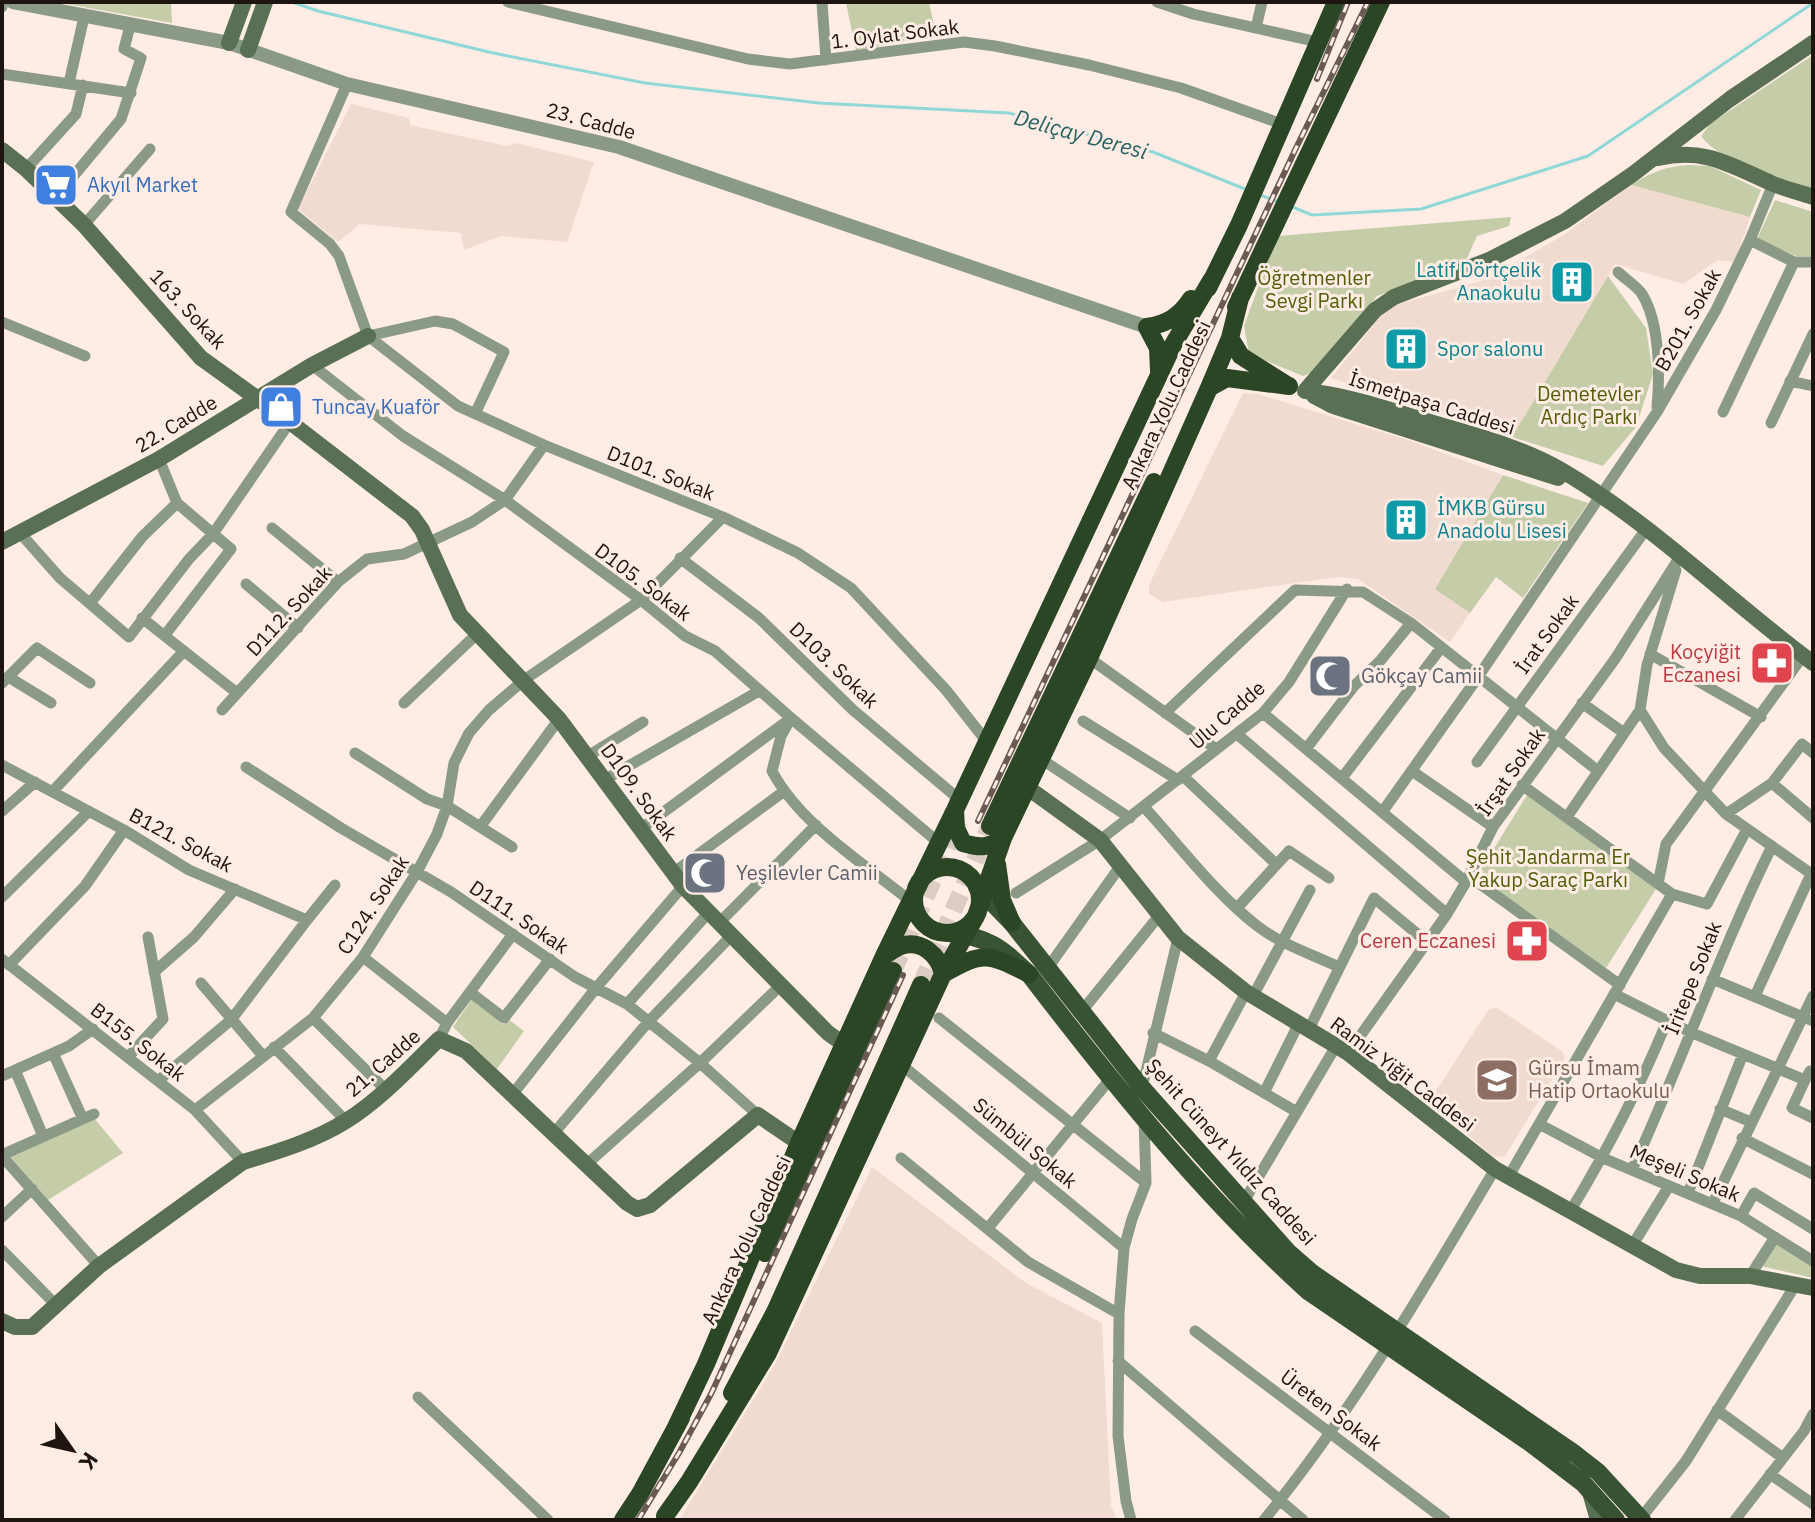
<svg xmlns="http://www.w3.org/2000/svg" width="1815" height="1522" font-family="'IBM Plex Sans',sans-serif">
<style>
.built{fill:#f1dbd1}
.green{fill:#c5cda8}
.lines{fill:none;stroke-linecap:round;stroke-linejoin:round}
.stream{stroke:#8fd8d7;stroke-width:3}
.trunk-tunnel{stroke:#ddccc4;stroke-width:18;stroke-dasharray:18 9;stroke-linecap:butt}
.minor{stroke:#8a9a87;stroke-width:11}
.tertiary{stroke:#8a9a87;stroke-width:14}
.secondary{stroke:#5a7055;stroke-width:16}
.primary{stroke:#385333;stroke-width:18}
.trunk{stroke:#2a4624;stroke-width:18}
.rail-casing{stroke:#685b55;stroke-width:6}
.rail{stroke:#ffece4;stroke-width:3;stroke-dasharray:9;stroke-linecap:butt}
.labels{text-anchor:middle;stroke-width:6;stroke-linejoin:round;paint-order:stroke}
.street-label{font-size:20px;fill:#1f1510;stroke:#ffece4}
.shop-label{font-size:20px;fill:#366cbe;stroke:#ffece4;text-anchor:start}
.culture-label{font-size:20px;fill:#0d838f;stroke:#ffece4;text-anchor:start}
.park-label{font-size:20px;fill:#525e08;stroke:#ffece4}
.health-label{font-size:20px;fill:#be3a42;stroke:#ffece4;text-anchor:end}
.worship-label{font-size:20px;fill:#5b616d;stroke:#ffece4;text-anchor:start}
.education-label{font-size:20px;fill:#785e54;stroke:#ffece4;text-anchor:start}
.water-label{font-size:22px;font-style:italic;fill:#276363;stroke:#ffece4}
</style>
<rect width="100%" height="100%" fill="#ffece4"/>
<path class="built" d="M351,104l58,14 1,7 97,21 9,-3 78,19 -27,80 -66,-6 -37,14 -3,-17 -101,-9 -22,18 -40,-33z
M1631,185l119,32 -15,45 -17,-2 -35,24 -68,-20 -103,173 -181,-59 57,-71 100,-28 77,-45z
M1243,393l15,1 153,47 92,34 -67,113 34,25 -20,29 -92,-63 -21,-2 -174,25 -14,-8v-9z
M1496,1007l67,45 2,6 -60,98 -11,1 -65,-55 59,-92z
M872,1167l154,116 76,40 9,183 6,14h-438l95,-154z"/>
<path class="green" d="M56,2h115l1,21z
M852,2h77l7,32 -80,17 -10,-48z
M1813,55v135c-29,-10 -95,-29 -112,-54l10,-13z
M1691,165l19,1 51,24 -11,27 -119,-32c21,-13 35,-19 60,-20z
M1775,200l38,12v44h-17l-39,-17z
M1511,217l-2,9 -32,10 -13,29 -87,31 -61,75 -13,5 -54,-22 -5,-28 33,-90z
M1608,276l38,52 7,46 -17,53 -33,39 -91,-29z
M1503,475l85,28 -65,95 -27,-21 -26,36 -35,-24z
M1527,795l129,94 -50,79 -129,-92z
M472,999l32,26 4,-6 16,12 -27,38 -44,-42z
M94,1118l29,35 -75,47 -38,-44z
M1776,1242l37,24v12l-52,-12z"/>
<g class="lines">
<path class="stream" d="M292,2l26,9 175,42 152,30 174,20 190,10 144,39 92,37
M1260,195l19,7
M1290,206l22,9 109,-6 167,-53 225,-153"/>
<path class="trunk-tunnel" d="M893,971l66,-150
M921,985l69,-159"/>
<path class="minor" d="M508,2l240,57 42,5 174,-22 31,4 94,19 92,23 101,36
M822,2l4,58
M1157,2l36,12 125,28
M2,7l1,-5
M1256,28l6,-26
M2,74l129,19
M69,83l15,-66
M347,84l-56,128 39,32 9,12 29,80 90,70 86,39 179,72 75,36 53,35 95,102 41,52
M26,169l50,-55 7,-29
M56,197l65,-78 20,-61 -17,-9 6,-23
M84,225l66,-76
M1750,240l44,22h19
M1618,272c7,7 19,14 24,22 18,29 18,81 15,113
M2,322l83,34
M368,336l67,-15 18,3 51,28 -29,62
M312,365l91,71 102,64 136,100 44,36 30,15 76,67 148,125
M1790,381l23,5
M1723,412l71,-150
M1771,423l42,-89
M159,459l18,44 54,46 -66,86
M272,528l66,54
M21,534l39,44 69,59 60,-78 24,-25 77,-112
M680,558l79,60 94,92 107,90
M1676,570l-29,95 -7,45 24,38 62,66 87,61
M246,584l52,44
M91,602l51,-65 35,-34
M142,618l95,75
M1650,654l111,63
M1089,658l127,91
M10,678l41,25
M2,683l35,-35 53,35
M404,703l74,-70
M1582,703l42,30
M222,710l116,-128 29,-23 37,-5 68,-32 33,-22 39,-55
M1165,713l130,-123 68,2 48,31 187,148
M1263,713l203,169
M791,718l-10,18 -9,35c28,53 91,92 137,129
M1083,721l95,59
M1237,734l210,180
M1306,749l48,-63 26,-25 31,-38
M355,753l72,46 20,7 65,41
M588,756l55,-34
M1041,759l89,59
M1477,762l170,-234
M2,765l122,65 65,40 118,50 28,-35
M246,767l95,61 110,64 124,85 52,27 73,59 58,52
M1412,771l81,56
M1183,776l93,88
M1342,778l99,-130
M606,779l153,-88
M1772,783l41,35
M1522,785l150,109 35,10 40,-75
M53,791l131,-140
M1144,807c36,39 70,85 112,118 24,19 55,29 83,42
M2,811l33,-29
M1383,811l95,-134 179,-265 59,-102 34,-70 23,-56
M1726,814l46,-31 30,-39 11,9
M1567,817l73,-107
M480,827l79,-108
M642,828l144,-106
M673,873l110,-81
M1469,876l151,109
M1658,884l8,-40 137,-188
M1016,893l84,-53 163,-127 26,-31 58,-93
M2,897l87,-86
M1237,908l52,-57 40,27
M720,922l96,-97
M363,957l84,66
M2,959l193,151 48,52
M9,965l76,-79 39,-56
M1047,969l74,-104
M154,972l40,-35 41,-48
M1712,979l101,42
M201,983l62,73
M470,992l34,26 46,-59
M1614,994l76,38 115,48 5,-9 3,1
M1253,996l57,-106
M1755,996l56,-122
M627,1004l82,-92
M1082,1011l76,-94
M313,1018l73,72
M939,1018l207,165
M1309,1029l65,-131 53,44
M1153,1033l56,28 88,51
M439,1039l8,-16 66,-89
M274,1047l72,74
M53,1053l29,64
M1348,1053l99,-139 19,-32 27,-55 122,-168 66,-104
M128,1057l35,-38 -15,-82
M1209,1061l37,-69
M903,1066l221,182
M15,1070l28,66
M2,1076l67,-30 24,-17
M159,1080l72,-60 76,-100
M1805,1080l-13,28 21,10
M1142,1088l36,-150
M1264,1093l35,-70
M512,1095l84,-107 87,-102
M1720,1109l31,13
M195,1110l118,-92 50,-61 54,-85 20,-38 10,-28 7,-43 15,-30 20,-23 35,-30 117,-80 82,-83
M1539,1124l64,34 138,58 72,45
M554,1133l95,-112 83,-86
M1742,1138l71,36
M2,1155l92,-41
M2,1156l97,110
M901,1158l127,104 91,52
M587,1164l113,-101 82,-79
M1632,1170c49,-107 88,-218 140,-324
M1509,1176l163,-282
M1688,1193l55,-139
M1243,1203l93,-157
M1713,1203l100,-207
M1571,1210c37,-61 69,-123 96,-189
M1741,1216l13,-23 59,36
M2,1217l30,-28
M988,1228l123,-150
M1632,1246l37,-60
M2,1250l54,55
M1750,1276l25,-39
M1195,1331l250,189
M1118,1361l185,159
M418,1397l130,123
M1717,1410l66,48
M1770,1474l43,30
M1641,1518l45,-57 110,-177
M1131,1520l-5,-19 -8,-65 1,-122 5,-66 8,-29 14,-36 -2,-65
M1264,1520c89,-109 159,-230 231,-351
M1735,1520l69,-89 9,-17"/>
<path class="tertiary" d="M13,2l216,41 118,41 272,63 528,180"/>
<path class="secondary" d="M229,43l15,-41
M248,50l17,-48
M2,150l24,19 58,56 117,133 89,64 122,94 10,14 38,85 99,104 124,167 145,147 17,12
M1658,158c46,-11 72,7 113,25 13,6 28,9 42,14
M1305,391l70,-81 19,-13 95,-37 76,-39 68,-47 97,-75 83,-56
M1305,391c41,4 79,17 118,29 46,14 97,26 138,50 92,54 167,130 252,193
M1314,396l19,10 225,72
M2,542l157,-83 153,-94 56,-29
M1028,788l72,52 78,98 68,54 102,61 147,116 181,101 24,6h50l63,12
M2,1321l13,6h17l67,-61 144,-104c34,-10 73,-22 103,-41 35,-22 64,-54 93,-82l27,12 161,152 10,6 13,-4 108,-90 41,28
M1590,1492l8,28"/>
<path class="primary" d="M977,887l35,36 130,165 146,164 24,21 263,181 23,18 44,48
M949,933c40,4 51,14 80,41 85,111 175,223 279,317l221,151 54,41 33,37"/>
<path class="trunk" d="M1208,288l31,-63 97,-223
M1236,307l145,-305
M1230,338l11,18 46,29
M1159,371l-1,-23 -11,-21c20,-3 33,-11 44,-28
M1209,388l18,-10 62,8
M955,810l1,18 7,15c17,5 26,5 40,-5
M990,826l164,-344
M997,864l5,36 10,23
M914 900a33 33 0 1 1 66 0a33 33 0 1 1-66 0Z
M884,956c5,-3 11,-8 17,-10 20,-7 38,9 42,28 40,-23 45,-21 86,0
M765,1253l128,-282
M732,1393l44,-83 145,-325
M676,1427l30,-63 93,-221 85,-187 71,-146 219,-467 38,-64
M665,1516l24,-34 79,-129 175,-379 33,-58 27,-78 86,-180 120,-270 21,-50 10,-40
M623,1520l17,-26 41,-76"/>
<g class="rail-casing">
<path id="rail" d="M1317,79l31,-77
M978,821l319,-675 71,-144
M638,1520l41,-67 32,-59 192,-419"/>
</g>
<use href="#rail" class="rail"/>
</g>
<defs>
<g id="supermarket-square" transform="scale(2.3)"><rect x="-9" y="-9" width="18" height="18" rx="4" fill="#3f7fe0" stroke="#ffece4"/><path d="M-6-5.5h2.5l.6 2H6L4.5 2H-2.5L-4.4-4H-6ZM-1.5 3.2a1.3 1.3 0 1 0 .1 0ZM3 3.2a1.3 1.3 0 1 0 .1 0Z" fill="#fff"/></g>
<g id="building-square" transform="scale(2.3)"><rect x="-9" y="-9" width="18" height="18" rx="4" fill="#0f9aa8" stroke="#ffece4"/><path d="M-4-6H4V6H1V3H-1V6H-4ZM-2.5-4.3h1.7v1.8h-1.7ZM.8-4.3h1.7v1.8H.8ZM-2.5-1h1.7V.8h-1.7ZM.8-1h1.7V.8H.8Z" fill="#fff"/></g>
<g id="shop-square" transform="scale(2.3)"><rect x="-9" y="-9" width="18" height="18" rx="4" fill="#3f7fe0" stroke="#ffece4"/><path d="M-5-2.5h2.3a2.7 3.5 0 0 1 5.4 0H5L5.5 6h-11ZM-1.5-2.5h3a1.5 2.3 0 0 0-3 0Z" fill="#fff"/></g>
<g id="pharmacy-square" transform="scale(2.3)"><rect x="-9" y="-9" width="18" height="18" rx="4" fill="#e0444e" stroke="#ffece4"/><path d="M-2-6h4v4h4v4h-4v4h-4v-4h-4v-4h4Z" fill="#fff"/></g>
<g id="mosque-square" transform="scale(2.3)"><rect x="-9" y="-9" width="18" height="18" rx="4" fill="#6b7280" stroke="#ffece4"/><path d="M3.5-4.9A6 6 0 1 0 3.5 4.9A5 5 0 1 1 3.5-4.9Z" fill="#fff"/></g>
<g id="school-square" transform="scale(2.3)"><rect x="-9" y="-9" width="18" height="18" rx="4" fill="#8d6e63" stroke="#ffece4"/><path d="M0-5L7-2L0 1L-7-2ZM-4 1L0 2.5L4 1V4Q0 6-4 4Z" fill="#fff"/></g>
</defs>
<g fill-rule="evenodd">
<use href="#supermarket-square" x="56" y="185"/>
<use href="#building-square" x="1572" y="282"/>
<use href="#building-square" x="1406" y="349"/>
<use href="#shop-square" x="281" y="407"/>
<use href="#building-square" x="1406" y="520"/>
<use href="#pharmacy-square" x="1772" y="663"/>
<use href="#mosque-square" x="1330" y="676"/>
<use href="#mosque-square" x="705" y="873"/>
<use href="#pharmacy-square" x="1527" y="941"/>
<use href="#school-square" x="1497" y="1080"/>
</g>
<g class="labels">
<g class="street-label">
<text transform="translate(895 34) rotate(-7)" y="7">1. Oylat Sokak</text>
<text transform="translate(591 121) rotate(15)" y="7">23. Cadde</text>
<text transform="translate(188 309) rotate(47)" y="7">163. Sokak</text>
<text transform="translate(1688 320) rotate(-61)" y="7">B201. Sokak</text>
<text transform="translate(1432 403) rotate(17)" y="7">İsmetpaşa Caddesi</text>
<text transform="translate(1166 405) rotate(-65)" y="7">Ankara Yolu Caddesi</text>
<text transform="translate(176 424) rotate(-31)" y="7">22. Cadde</text>
<text transform="translate(661 473) rotate(22)" y="7">D101. Sokak</text>
<text transform="translate(643 582) rotate(37)" y="7">D105. Sokak</text>
<text transform="translate(289 611) rotate(-47)" y="7">D112. Sokak</text>
<text transform="translate(1547 634) rotate(-54)" y="7">İrat Sokak</text>
<text transform="translate(834 665) rotate(44)" y="7">D103. Sokak</text>
<text transform="translate(1227 715) rotate(-41)" y="7">Ulu Cadde</text>
<text transform="translate(1511 772) rotate(-55)" y="7">İrşat Sokak</text>
<text transform="translate(639 792) rotate(54)" y="7">D109. Sokak</text>
<text transform="translate(181 840) rotate(28)" y="7">B121. Sokak</text>
<text transform="translate(373 905) rotate(-57)" y="7">C124. Sokak</text>
<text transform="translate(519 917) rotate(34)" y="7">D111. Sokak</text>
<text transform="translate(1693 978) rotate(-68)" y="7">İritepe Sokak</text>
<text transform="translate(138 1042) rotate(38)" y="7">B155. Sokak</text>
<text transform="translate(383 1063) rotate(-41)" y="7">21. Cadde</text>
<text transform="translate(1403 1074) rotate(37)" y="7">Ramiz Yiğit Caddesi</text>
<text transform="translate(1025 1143) rotate(40)" y="7">Sümbül Sokak</text>
<text transform="translate(1231 1152) rotate(48)" y="7">Şehit Cüneyt Yıldız Caddesi</text>
<text transform="translate(1685 1173) rotate(23)" y="7">Meşeli Sokak</text>
<text transform="translate(746 1240) rotate(-65)" y="7">Ankara Yolu Caddesi</text>
<text transform="translate(1331 1410) rotate(37)" y="7">Üreten Sokak</text>
</g>
<g class="shop-label">
<text x="87" y="192">Akyıl Market</text>
<text x="312" y="414">Tuncay Kuaför</text>
</g>
<g class="culture-label">
<text x="1541" y="277" text-anchor="end">Latif Dörtçelik<tspan x="1541" dy="23">Anaokulu</tspan></text>
<text x="1437" y="356">Spor salonu</text>
<text x="1437" y="515">İMKB Gürsu<tspan x="1437" dy="23">Anadolu Lisesi</tspan></text>
</g>
<g class="park-label">
<text x="1314" y="285">Öğretmenler<tspan x="1314" dy="23">Sevgi Parkı</tspan></text>
<text x="1589" y="401">Demetevler<tspan x="1589" dy="23">Ardıç Parkı</tspan></text>
<text x="1548" y="864">Şehit Jandarma Er<tspan x="1548" dy="23">Yakup Saraç Parkı</tspan></text>
</g>
<g class="health-label">
<text x="1741" y="659">Koçyiğit<tspan x="1741" dy="23">Eczanesi</tspan></text>
<text x="1496" y="948">Ceren Eczanesi</text>
</g>
<g class="worship-label">
<text x="1361" y="683">Gökçay Camii</text>
<text x="736" y="880">Yeşilevler Camii</text>
</g>
<g class="education-label">
<text x="1528" y="1075">Gürsu İmam<tspan x="1528" dy="23">Hatip Ortaokulu</tspan></text>
</g>
<g class="water-label">
<text transform="translate(1081 134) rotate(15)" y="8">Deliçay Deresi</text>
</g>
</g>
<rect width="1815" height="1522" fill="none" stroke="#1f1510" stroke-width="8"/>
<g transform="translate(72 1450) rotate(124)" stroke="#ffece4" stroke-width="6" paint-order="stroke">
<path d="M0-6L14 30L0 20L-14 30Z" fill="#1f1510"/>
<text y="-12" font-size="22" font-weight="bold" text-anchor="middle" fill="#1f1510">K</text>
</g>
</svg>
